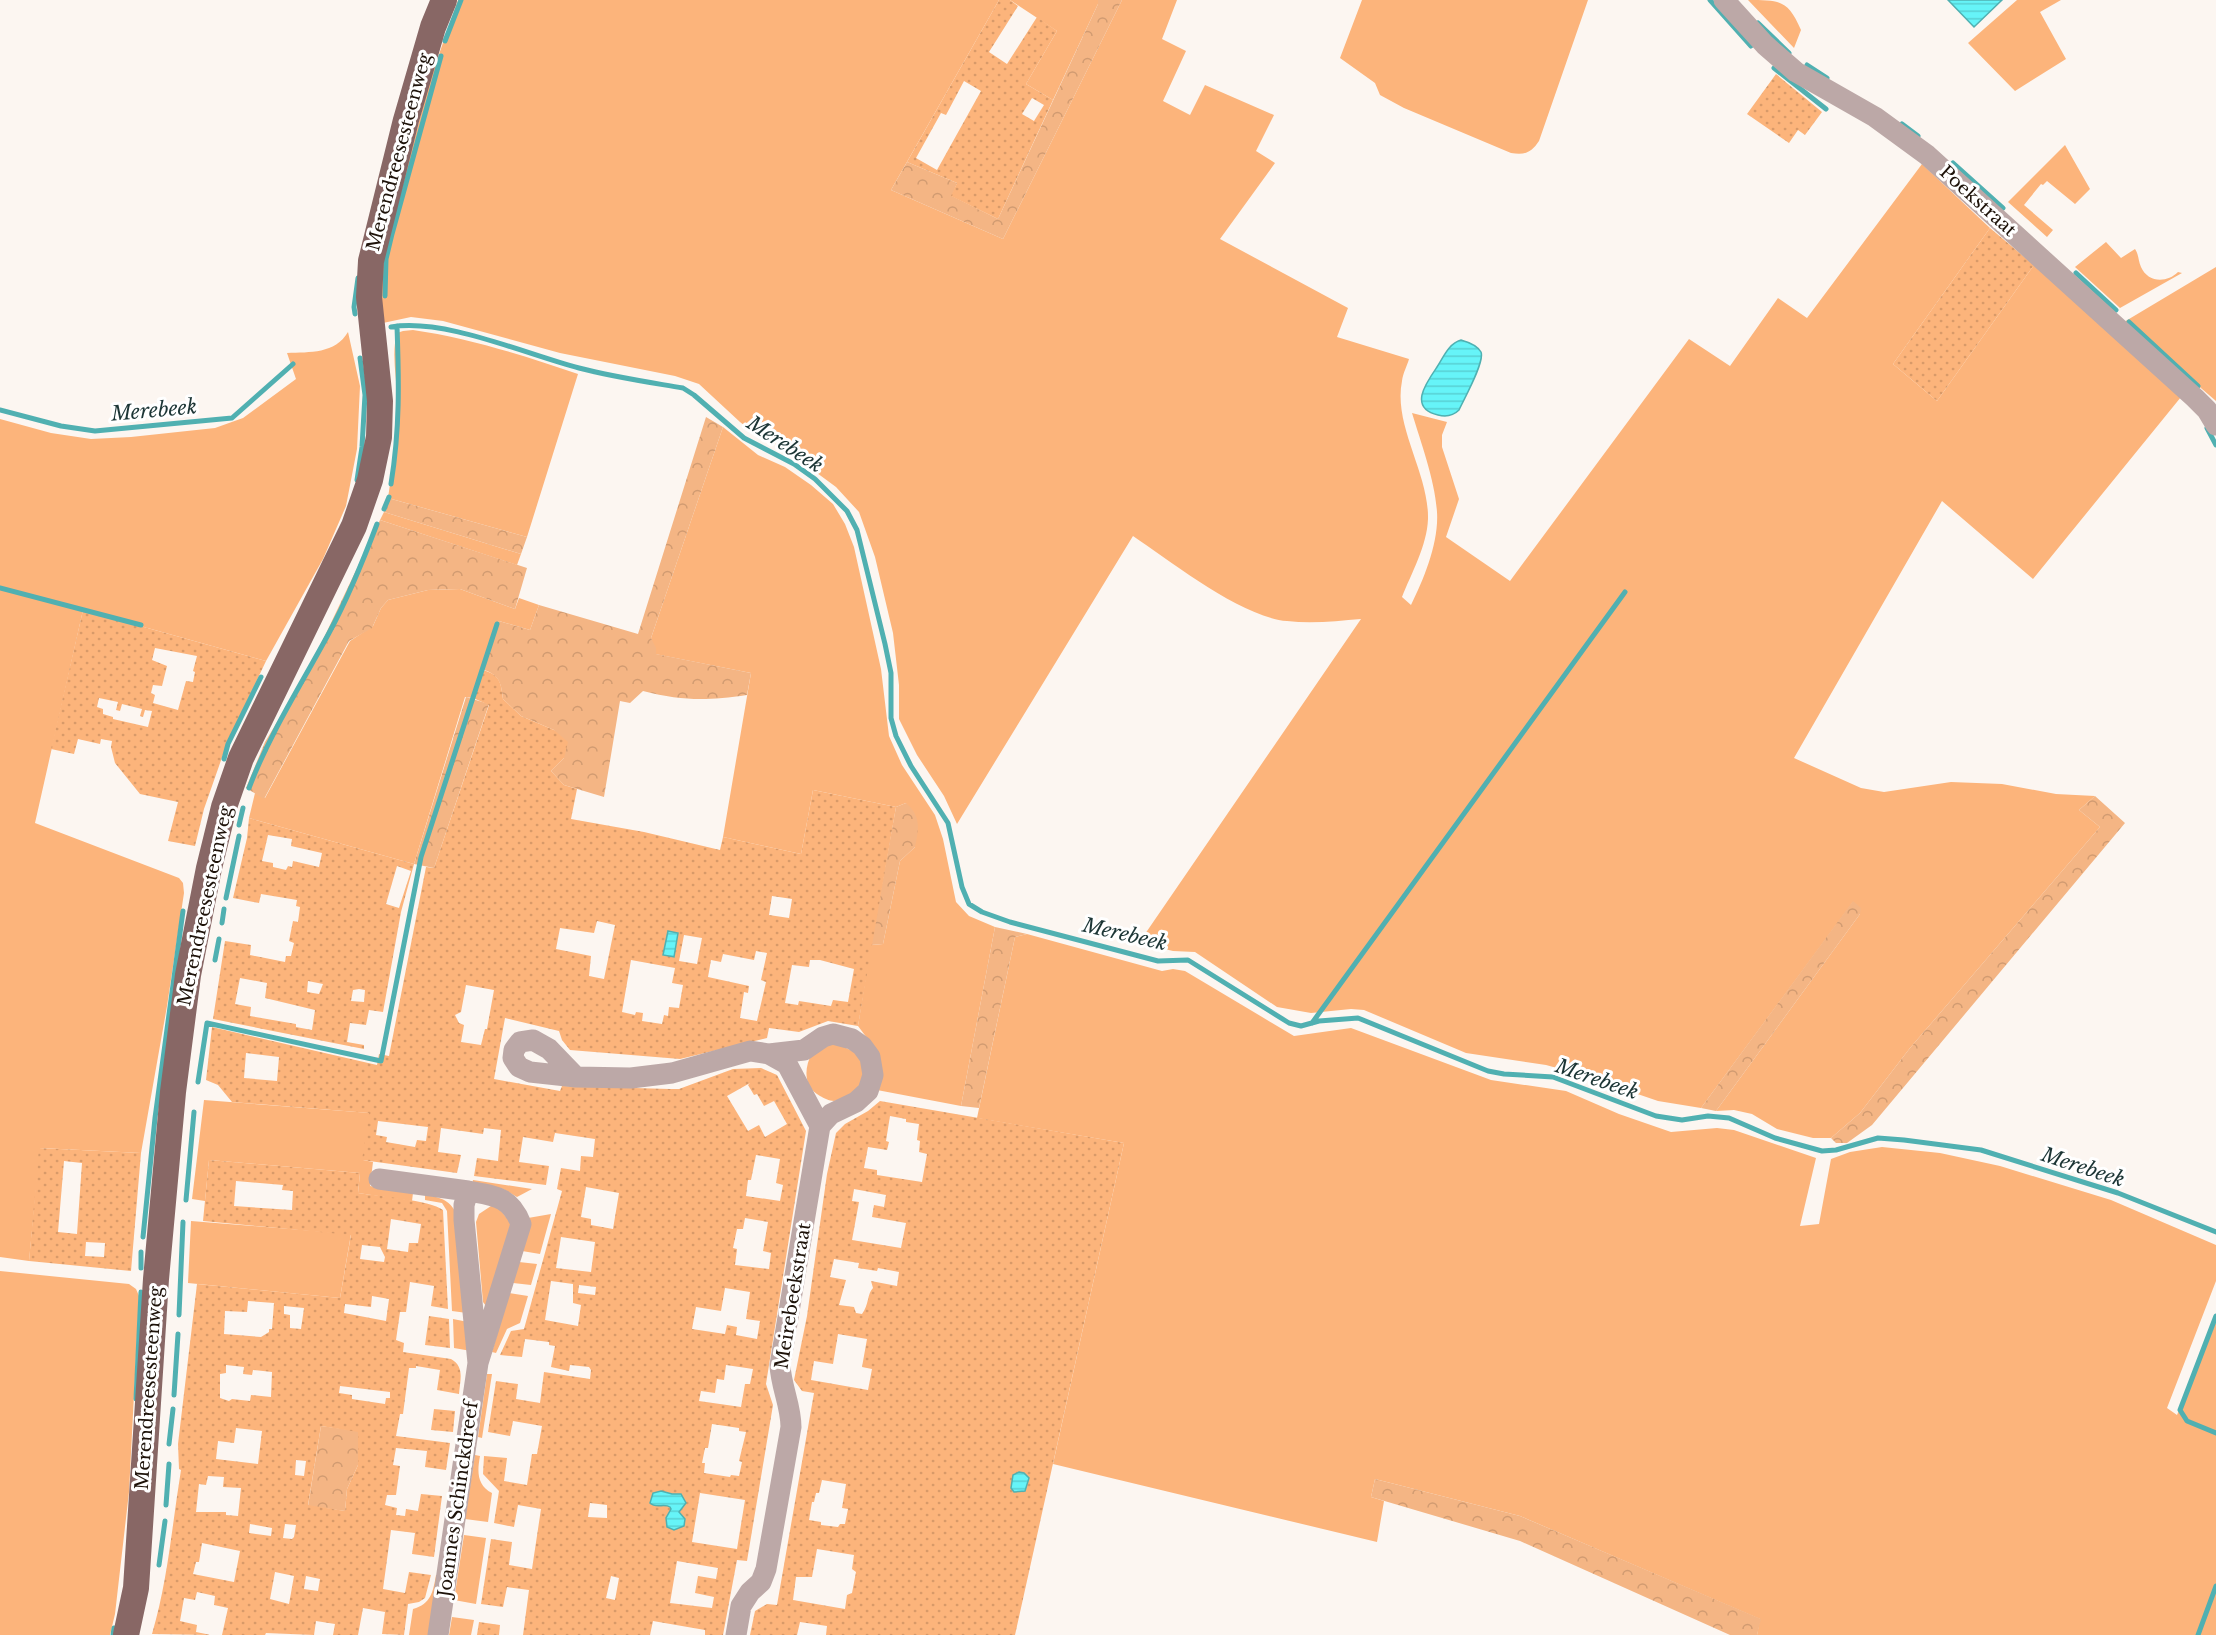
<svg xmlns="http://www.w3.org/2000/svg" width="2216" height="1635" font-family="'Libre Baskerville',serif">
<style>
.grass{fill:#fcb47b}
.forest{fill:url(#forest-crowns)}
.park{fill:url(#park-dots);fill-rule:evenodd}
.water{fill:url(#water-rules);stroke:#50b0b1;stroke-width:1.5}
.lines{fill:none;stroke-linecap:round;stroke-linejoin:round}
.stream{stroke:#50b0b1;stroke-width:5}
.minor{stroke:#bca8a7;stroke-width:21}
.major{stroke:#886765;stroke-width:26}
.labels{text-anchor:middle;stroke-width:6;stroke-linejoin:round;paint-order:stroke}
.street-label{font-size:18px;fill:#1e130a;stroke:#fff}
.water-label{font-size:20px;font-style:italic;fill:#1c3535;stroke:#fff}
</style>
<defs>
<pattern id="forest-crowns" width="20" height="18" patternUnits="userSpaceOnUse" patternTransform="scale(1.5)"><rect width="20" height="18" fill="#f4b584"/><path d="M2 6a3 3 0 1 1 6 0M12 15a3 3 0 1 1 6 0" fill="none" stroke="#d19b71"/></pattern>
<pattern id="park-dots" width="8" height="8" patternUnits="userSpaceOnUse" patternTransform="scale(1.5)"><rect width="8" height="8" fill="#fcb47b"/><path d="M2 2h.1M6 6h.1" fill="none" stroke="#d89a69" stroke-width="1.8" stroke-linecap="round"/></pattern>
<pattern id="water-rules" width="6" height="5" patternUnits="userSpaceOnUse" patternTransform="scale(1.5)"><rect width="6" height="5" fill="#66f4f8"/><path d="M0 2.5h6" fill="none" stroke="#58d0d3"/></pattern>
</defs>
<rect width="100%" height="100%" fill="#fcf6f1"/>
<path class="grass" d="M458,0h541l-108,190 112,49 119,-239h55l-15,39 24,12 -23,50 27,14 15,-30 69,30 -18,36 19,12 -55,76 128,69 -11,29 72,22c-2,7 -6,14 -7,22 -9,45 27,92 26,138 -1,27 -17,55 -26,78l9,8c13,-26 28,-63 26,-93 -2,-32 -16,-69 -25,-99l35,9 -5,13v12l17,52 -13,38 64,44 179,-242 41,27 48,-68 29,20 115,-154 68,64 -97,136 44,37 97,-136 147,132 -148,182 -91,-78 -148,257 67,30 23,4 67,-10 51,2 54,10 39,2 -16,14 21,17 -190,221 -50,65 -29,25h-18l-36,-9 -25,-15 -18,-4 -18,1 144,-197 -7,-12 -152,206 -43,-7 -76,-26 -36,-10 -80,-12 -102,-43 -13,-1 -40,4 -34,-6 -82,-55 -22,-1 -21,-5 -7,-12 216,-315c-24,2 -49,5 -74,2 -46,-4 -115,-59 -154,-85l-176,288 -13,-28 -27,-41 -18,-36v-34l-6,-52 -18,-76 -16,-45 -23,-25 -53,-39 -29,-15 -14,-11 -41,-38 -24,-8 -115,-23 -117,-32 -32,-4 -28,6 -2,-29 3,-40 46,-174z
M1010,0h88v4l-45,96 -27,-16 31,-53z
M1362,0h226l-49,141c-8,12 -14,14 -28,12l-107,-45 -24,-13 -5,-12 -35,-25z
M1748,0c32,0 40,0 53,30l-7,18z
M2017,0h44l-21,12 26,47 -51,32 -47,-48z
M2065,145l25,44 -15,15 -28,-23 -4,4 -2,-1 -17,21 29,25 -6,7 -39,-35z
M2106,242l15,16 14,-9c4,6 3,11 6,18 7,16 26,16 37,5l4,1 -62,35 -45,-41z
M2216,267v134l-92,-79z
M413,330c56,8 112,26 165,44l-51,163 -139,-39c5,-33 9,-65 9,-99 0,-22 -6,-44 0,-66l6,-2z
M348,332l12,54 -3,63 -11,57 -23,53 -57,102 -183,-51 -48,213 144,55 4,5 1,10 -17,113 -26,147 -101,-5 -11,113 -29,-4v-838l51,14 40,6 40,-2 84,-9 28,-10 53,-39 -9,-26c23,-1 48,1 61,-21z
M723,427l35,28 27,12 26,18 22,19 12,20 9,23 27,122 8,67 13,29 33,50 8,24 13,63 13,14 26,11 -34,179 -84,-16 -4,-44 -15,-20 13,-81 12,-1 17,-83 15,-14 -9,-44 -10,4 -83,-17 -12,64 -78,-17 28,-164 -96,-19 -4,-16z
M384,512l137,42 -4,11 -137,-45z
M460,589l55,20 4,-11 20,7 -9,25 -31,-9 -26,77 -8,-1 -51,167 -165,-46 6,-25 10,5 85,-157 23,-15 8,-18 7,-8 40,-10z
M1027,934l135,37 11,-2 12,2 109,65 57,-8 140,52 75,11 53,23 52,18 46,-4 17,2 82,28 -16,68 19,-2 12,-65 19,-7 32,-5 58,6 60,13 111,34 105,45v36l-49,127 10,7 39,-93v313h-459l3,-16 -240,-103 -145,-37 -4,18 13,4 -7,41 -324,-78 71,-321 -147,-25 38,-181z
M833,1042l26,12 6,18 -8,20c-7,2 -16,8 -23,9 -5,0 -10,-3 -14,-5 -17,-9 -16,-28 -8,-43z
M204,1100l166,13 -7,47 10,2 -3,24 43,7 -1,8 -54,-8 2,-20 -151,-13 -4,41 -13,-2z
M473,1180l59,9 -15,8 -14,-8 -31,-4z
M425,1195c14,2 24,4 31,18l11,100 -15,-2 -5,-100 -5,-8 -17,-3z
M491,1206h6l14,17 -25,83 -3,-4 -7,-80 3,-8z
M551,1214l-11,40 -18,-3 6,-33z
M191,1221l160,13 -11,64 -152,-15z
M519,1262l18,2 -6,21 -18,-2z
M0,1271l129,13 7,5 3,7 -10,196 -14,122 -5,21h-110z
M509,1293l19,3 -8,27 -13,6 -11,24 -4,-1z
M453,1319l15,3 3,29 -17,-3z
M487,1374h5l-10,64 -4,-1z
M475,1455l5,1c-3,16 -3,29 12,37l-4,29 -23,-3z
M464,1535l22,3 -10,66 -22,-4z
M436,1575l5,1 -9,59h-23l4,-26c18,-5 20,-17 23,-34z
M452,1617l22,3 -3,15h-22z"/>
<path class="forest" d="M1098,0h24l-119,239 -112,-49 16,-28 50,21 -5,13 46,23 100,-215z
M706,417l17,10 -72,211 5,10v6l95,19 -4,22c-41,6 -64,6 -104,-4l-13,12 -10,-2 -16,96 -40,-12 -13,-14 13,-13 -10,-28 -33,-14 -18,-17c-2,-18 -4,-24 -21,-30l17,-48 31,9 9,-25 99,29z
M388,498l139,39 -6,17 -137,-42z
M380,520l147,48 -12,41 -55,-20 -32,1 -40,10 -7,8 -9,20 -23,13 -85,158 -18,-11 19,-46 43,-71z
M466,697l23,7 -55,164 -20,-4z
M2095,796l30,27 -253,302 -25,18h-11l-5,-5 29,-25 50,-65 190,-221 -21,-17z
M906,803c15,13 13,25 9,44l-15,14 -17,83 -12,1 25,-138z
M1853,901l8,7 -1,6 -144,197 -15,-3z
M995,927l32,7 -12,3 -36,171 -18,-2z
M321,1426l37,5v34l-11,24 -2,22 -37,-5z
M1375,1479l145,37 241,103 -4,16h-27l-210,-94 -149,-44z"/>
<path class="park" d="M999,0h11l8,6 -29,46 18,12 30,-47 20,14 -31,53 27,16 -55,119 -47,-23 6,-13 -50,-21zM964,81l17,10 -44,79 -21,-12 25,-45 5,2zM1032,98l12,7 -10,16 -12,-7z
M1776,74l46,38 -17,23 -7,-5 -9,13 -42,-29z
M1990,228l44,37 -97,136 -44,-37z
M83,610l183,51 -40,85 -22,63 -9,37 -27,-5 10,-39 -38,-8 -25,-31 -4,-16 1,-6 -11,-2 -1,5 -22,-5 -4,15 -23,-5zM155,648l42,8 -4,15 2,1 -2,10 -7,-1 -8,29 -25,-7 2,-8 -4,-2 2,-8 9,1 5,-20 -15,-6zM99,698l19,4 -2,8 4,1 2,-7 20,5 -2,7 3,1 2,-7 7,1 -4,16 -35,-8v-2l-10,-3v-5l-6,-2z
M483,670c17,5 18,12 20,29l18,17 33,14 14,12 -4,16 -13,13 13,14 13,4 -6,30 73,13 76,18 3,-13 78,17 12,-64 83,17 -38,219 -30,-5 -29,11 -30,-4 -2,10 -87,21 -110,-9 -8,-10 -3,-9 -54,-13 -11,61 66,12 2,-5 108,3h9l54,-20 28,-1 16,7 29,56 -40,253 7,21 -26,156 -10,-1 -14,75h-18v-5l-52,-9 -3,14h-127l6,-45 -22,-3 -4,20 -22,-3 10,-65 21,3 -3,23 23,4 9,-60 -23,-4 -4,22 -20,-4 5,-32 -16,-17 1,-18 23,2 -3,23 23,4 5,-31h5l5,-28 -29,-5 -3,15 -22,-4 8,-51 22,3 -2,15 24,4 4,-31 46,7 1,-9 -2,-3 -19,-2 -1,6 -18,-4 4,-21 -6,-1v-3l-24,-3 -3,18 -22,-2 11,-24 13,-2 38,-138 -5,-2 4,-21 19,3 1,-15 12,1 2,-18 -40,-6 -2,9 -30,-5 -4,25 30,4 -3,19 -72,-9 3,-18 21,3 3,-31 -17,-2 -1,6 -42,-6 -3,24 23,3 -4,18 -95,-13 7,-47 -137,-11 -14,-17 -12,-5 6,-53 165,38 2,-11 10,2 37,-189 8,1 55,-163 -16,-7zM772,896l20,3 -3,19 -20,-3zM597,921l18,4 -11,54 -15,-3 2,-20 -35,-7 4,-21 34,5zM684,935l18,3 -5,26 -18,-3zM756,951l11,2 -6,27 5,2 -9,39 -17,-3 4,-26 4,1 1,-7 -41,-9 3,-17 10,2 2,-8 31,6zM631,960l44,8 -3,15 11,2 -4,23 -10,-1 -1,9 -4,-1 -2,9 -20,-3 1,-8 -7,-1 -1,3 -13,-3zM810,960h10l34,9 -6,33 -15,-2 -2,6 -32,-5 -1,4 -13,-2 7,-38 17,2zM466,985l28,5 -7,39h-2l-4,16 -20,-3 3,-17 -5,-2 -4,-8 6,-3zM246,1053l33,4 -2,24 -33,-3zM750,1083l-2,2 6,10 3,-1 7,12 10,-5 13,23 -22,13 -6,-12 -11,6 -21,-35zM378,1121l50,6 -2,14 -9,-1 -2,7 -29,-5 1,-5 -11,-2zM756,1155l24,4 -4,24 7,2 -3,16 -34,-5 2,-16h3zM586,1187l33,6 -6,36 -22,-4v-6l-10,-2zM745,1218l23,4 -5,29 8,2 -2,16 -34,-4 2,-16 -4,-1 4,-19h6zM561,1237l34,5 -4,30 -35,-4zM551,1281l22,3v19l8,2 -3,21 -33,-6zM579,1285l17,2 -1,8 -17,-2zM725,1288l25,4 -4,27 14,2 -3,18 -21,-4 1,-8 -10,-2 -2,9 -33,-5 4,-22 25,4zM726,1365l27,4 -3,15h-5l-4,23 -42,-6 2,-10 14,2 2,-14 7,1zM712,1424l27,4v3l7,1 -7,29 3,1 -3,14 -8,-1 -1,2 -26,-4 1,-10h-3l3,-15h3zM700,1493l45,7 -8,49 -45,-7zM590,1503l17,2v13l-19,-1zM677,1561l41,7 -2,11 -18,-3 -3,17 19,4 -2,11 -42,-5zM611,1576l8,2 -4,22 -9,-2z
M249,818l165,46 -13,48 -18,100 -14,-2 -3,15 -16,-2 -3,19 17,3v4l-151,-30 12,-78 26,4 -1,10 35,7 1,-6h5l3,-13 -5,-2 4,-20 5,1 2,-15 -4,-1 1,-6 -36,-6 -2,9 -26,-5 14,-60zM268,835l24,4 -1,7 31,7 -3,14 -26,-6 -1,6 -4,-1 -2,4 -13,-3v-4l-11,-2zM397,866l14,5 -12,37 -13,-4zM240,978l27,5 -2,15 50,12 -3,20 -16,-3v-3l-46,-8 1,-9 -16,-3zM308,981l15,3 -4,10 -12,-2zM359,989l6,1 -1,12 -13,-1 2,-11z
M880,1101l244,42 -109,492h-189l1,-9 -27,-4 -3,13h-47l5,-24 12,-7 10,1 37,-212 -12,-2 -8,-11 13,-64 20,-142 9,-41 9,-9 23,-13zM890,1116l16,3v3l13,2 -2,16 3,1 -1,11 8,2 -5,28 -45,-7v-5l-13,-2 4,-21 19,3 2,-8 -3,-1zM854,1189l32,6 -2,12 -10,-2 -2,12 34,6 -5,25 -49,-8 7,-38 -7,-1zM834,1259l25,4 -1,5 19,3 1,-3 21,4 -2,14 -26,-5 2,7c-6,6 -4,17 -11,26l-6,-1 -2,-6 -15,-2 7,-25 -16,-3zM838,1334l29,5 -5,28 10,2 -4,21 -57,-10 3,-19 19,3zM822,1480l24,4 -4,24 6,1 -3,15h-5l-2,3 -17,-2v-3l-12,-2 3,-18h2l2,-9h3zM817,1549l37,6 -2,14 4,3 -4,21 -5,2 -2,14 -52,-9 3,-23h16z
M39,1148l102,5 -10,118 -102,-10zM64,1161l18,2 -5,71 -19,-2zM86,1242l19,1 -1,14 -19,-1z
M209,1160l151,13 -2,20c19,3 72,7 85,17l5,99 -17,-3 3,-20 -24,-4 -4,30h-6l-4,28 8,3 -1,9 48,7c14,8 9,21 8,35l-22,-4 3,-20 -24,-4v2h-7l-6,46h-3l-4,22 54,7 -4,27 -21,-3 2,-16 -31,-3 -3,17 7,1 -4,29h-9l-2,10 12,3 -1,7 9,1 1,-7 12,2 3,-17 21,2 -8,61 -22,-3 3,-21 -24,-3 -8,59 22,4 4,-21 22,3 -6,23 -6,4 -11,2 -4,31 -22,-1 3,-22 -22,-4 -5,27h-25l2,-11 -19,-3 -2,14 -48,-2 -1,2h-43l6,-27 -14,-3 1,-9 -18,-4 -2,8 -11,-2 -4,23 17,4 -1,7 15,3 -59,-1c16,-54 20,-109 29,-164l-2,-1 -1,-25 19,-160 143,14 11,-63 -148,-14zM236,1181l47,4 -1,5 11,1 -1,19 -58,-4zM391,1219l30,5 -3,19h-9l-1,9 -21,-3zM362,1245l18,2 5,10 -1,5 -24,-3zM372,1296l17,3 -3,22 -42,-8 1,-9 26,3zM248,1301l26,2 -2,26h-3v3l-8,5 -37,-3 1,-23 22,1zM284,1306l20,2 -3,21 -11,-1v-13l-6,-1zM226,1365l18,2 -1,7 9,1 1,-5 19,2 -1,25 -20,-2 -1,6 -18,-2 -3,2 -9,-3v-24l6,-1zM340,1386l50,6v6h-4l-1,6 -33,-5v-4l-13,-2zM321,1426l37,6v33l-11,24 -2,22 -37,-6zM236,1428l26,3 -4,33 -42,-5 2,-18 16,2zM296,1460l10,1 -2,15 -9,-1zM208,1476l16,1 -1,10 18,1 -3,28 -12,-1v-3h-30l3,-28 7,1zM250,1524l22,4 -1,8 -22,-3zM285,1524l11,1 -2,12 -2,2 -9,-1zM202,1543l38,8 -6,31 -41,-8 3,-12h3zM275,1572l19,4 -5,28 -19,-5zM306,1576l14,3 -2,12 -14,-2z
M429,1316l20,3 1,29 -25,-3z
M434,1409l21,2 -2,21 -22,-2z
M479,1622l21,3 -1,10h-22z"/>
<path class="water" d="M1948,0h54l-28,27z
M1461,340c7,2 16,5 20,12 4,10 -17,47 -22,58 -6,6 -13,7 -21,5 -30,-7 -12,-32 -1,-48 6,-9 12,-24 24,-27z
M668,931l10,2 -4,24 -11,-2z
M1019,1472l5,1 5,5 -4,13 -11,1 -3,-4 2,-13z
M661,1491l11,3h9l5,9 -7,9 6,7 -1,7 -10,4 -7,-3 -1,-9 5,-9 -1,-2c-6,-4 -14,2 -20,-4l3,-10z"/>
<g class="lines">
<path class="stream" d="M1710,0l41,46
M1758,23l31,30
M445,41l16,-41
M1807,65l20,13
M1774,68l52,41
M1902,124l16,12
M1953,163l50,45
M2076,273l40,37
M385,296l1,-37 6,-25 49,-178
M355,314l-1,-7 4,-29
M2129,322l69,64
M391,327c54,-9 134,27 188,41 34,9 69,14 104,20l11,7 50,43 50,26 21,15 32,32 10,19 28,114 6,29v45l5,18 15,30 37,57 14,64 7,17 13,8 28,10 148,39 30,-1 101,63 12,3 18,-5 39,-3 130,53 16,3 49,3 103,39 26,4 26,-4 21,2 46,20 47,13 14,-1 42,-12 26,2 77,10 137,43 98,39
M0,410l61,16 34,5 137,-13 61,-54
M2207,428l9,17
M357,480l5,-33 3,-52 -5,-37
M391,484c9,-56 8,-102 6,-158
M384,509l5,-12
M0,588l141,37
M224,759l4,-15 33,-67
M249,788c21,-55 52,-103 80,-155 19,-35 34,-72 48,-109
M239,825l4,-17
M226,898l13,-62
M222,923l2,-14
M215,960l4,-21
M1312,1023l313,-431
M198,1082l9,-59 174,38 40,-204 76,-233
M186,1200l8,-88
M143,1237l12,-119 28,-207
M141,1268v-16
M179,1315l4,-93
M2216,1316l-36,94 7,11 29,12
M174,1395l4,-61
M136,1399l5,-107
M169,1444l4,-35
M166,1505l3,-41
M159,1565l6,-44
M113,1635l1,-7
M2198,1635l18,-49"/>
<path class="minor" d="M1724,0l41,45 31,27 79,45 52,38 268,243 12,12 9,15
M769,1054l35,-4 19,-13 10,-3 19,5 10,7 8,11 3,18 -5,16 -12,11 -25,12 -11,12
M576,1077l-27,-28 -16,-9 -13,2 -6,8 -1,8 6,9 11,5 46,5 55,1 41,-5 78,-22 19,3 18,10 33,62 -40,239c1,22 11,40 11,62l-25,142 -5,13 -11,10 -9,14 -5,29
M379,1179l89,12
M438,1635l40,-272 43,-139c-11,-28 -26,-28 -53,-33l-4,14v15l14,143"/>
<path class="major" d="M126,1635l10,-47 20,-309 17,-187 15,-117 21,-107 15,-61 17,-49 113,-232 16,-46 9,-43 1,-36 -11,-104 2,-36 35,-141 27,-93 11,-27"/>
</g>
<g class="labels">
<g class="street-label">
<text transform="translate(399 152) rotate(-75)" y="6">Merendreesesteenweg</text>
<text transform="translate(1978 201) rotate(42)" y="6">Poekstraat</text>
<text transform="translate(205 906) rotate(-78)" y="6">Merendreesesteenweg</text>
<text transform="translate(793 1296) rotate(-81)" y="6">Meirebeekstraat</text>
<text transform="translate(149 1388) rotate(-86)" y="6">Merendreesesteenweg</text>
<text transform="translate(458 1499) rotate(-82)" y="6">Joannes Schinckdreef</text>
</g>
<g class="water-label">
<text transform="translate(154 410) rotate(-5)" y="7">Merebeek</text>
<text transform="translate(785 444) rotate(33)" y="7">Merebeek</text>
<text transform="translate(1125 934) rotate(13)" y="7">Merebeek</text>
<text transform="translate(1597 1079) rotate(19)" y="7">Merebeek</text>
<text transform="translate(2083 1167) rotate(18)" y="7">Merebeek</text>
</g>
</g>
</svg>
